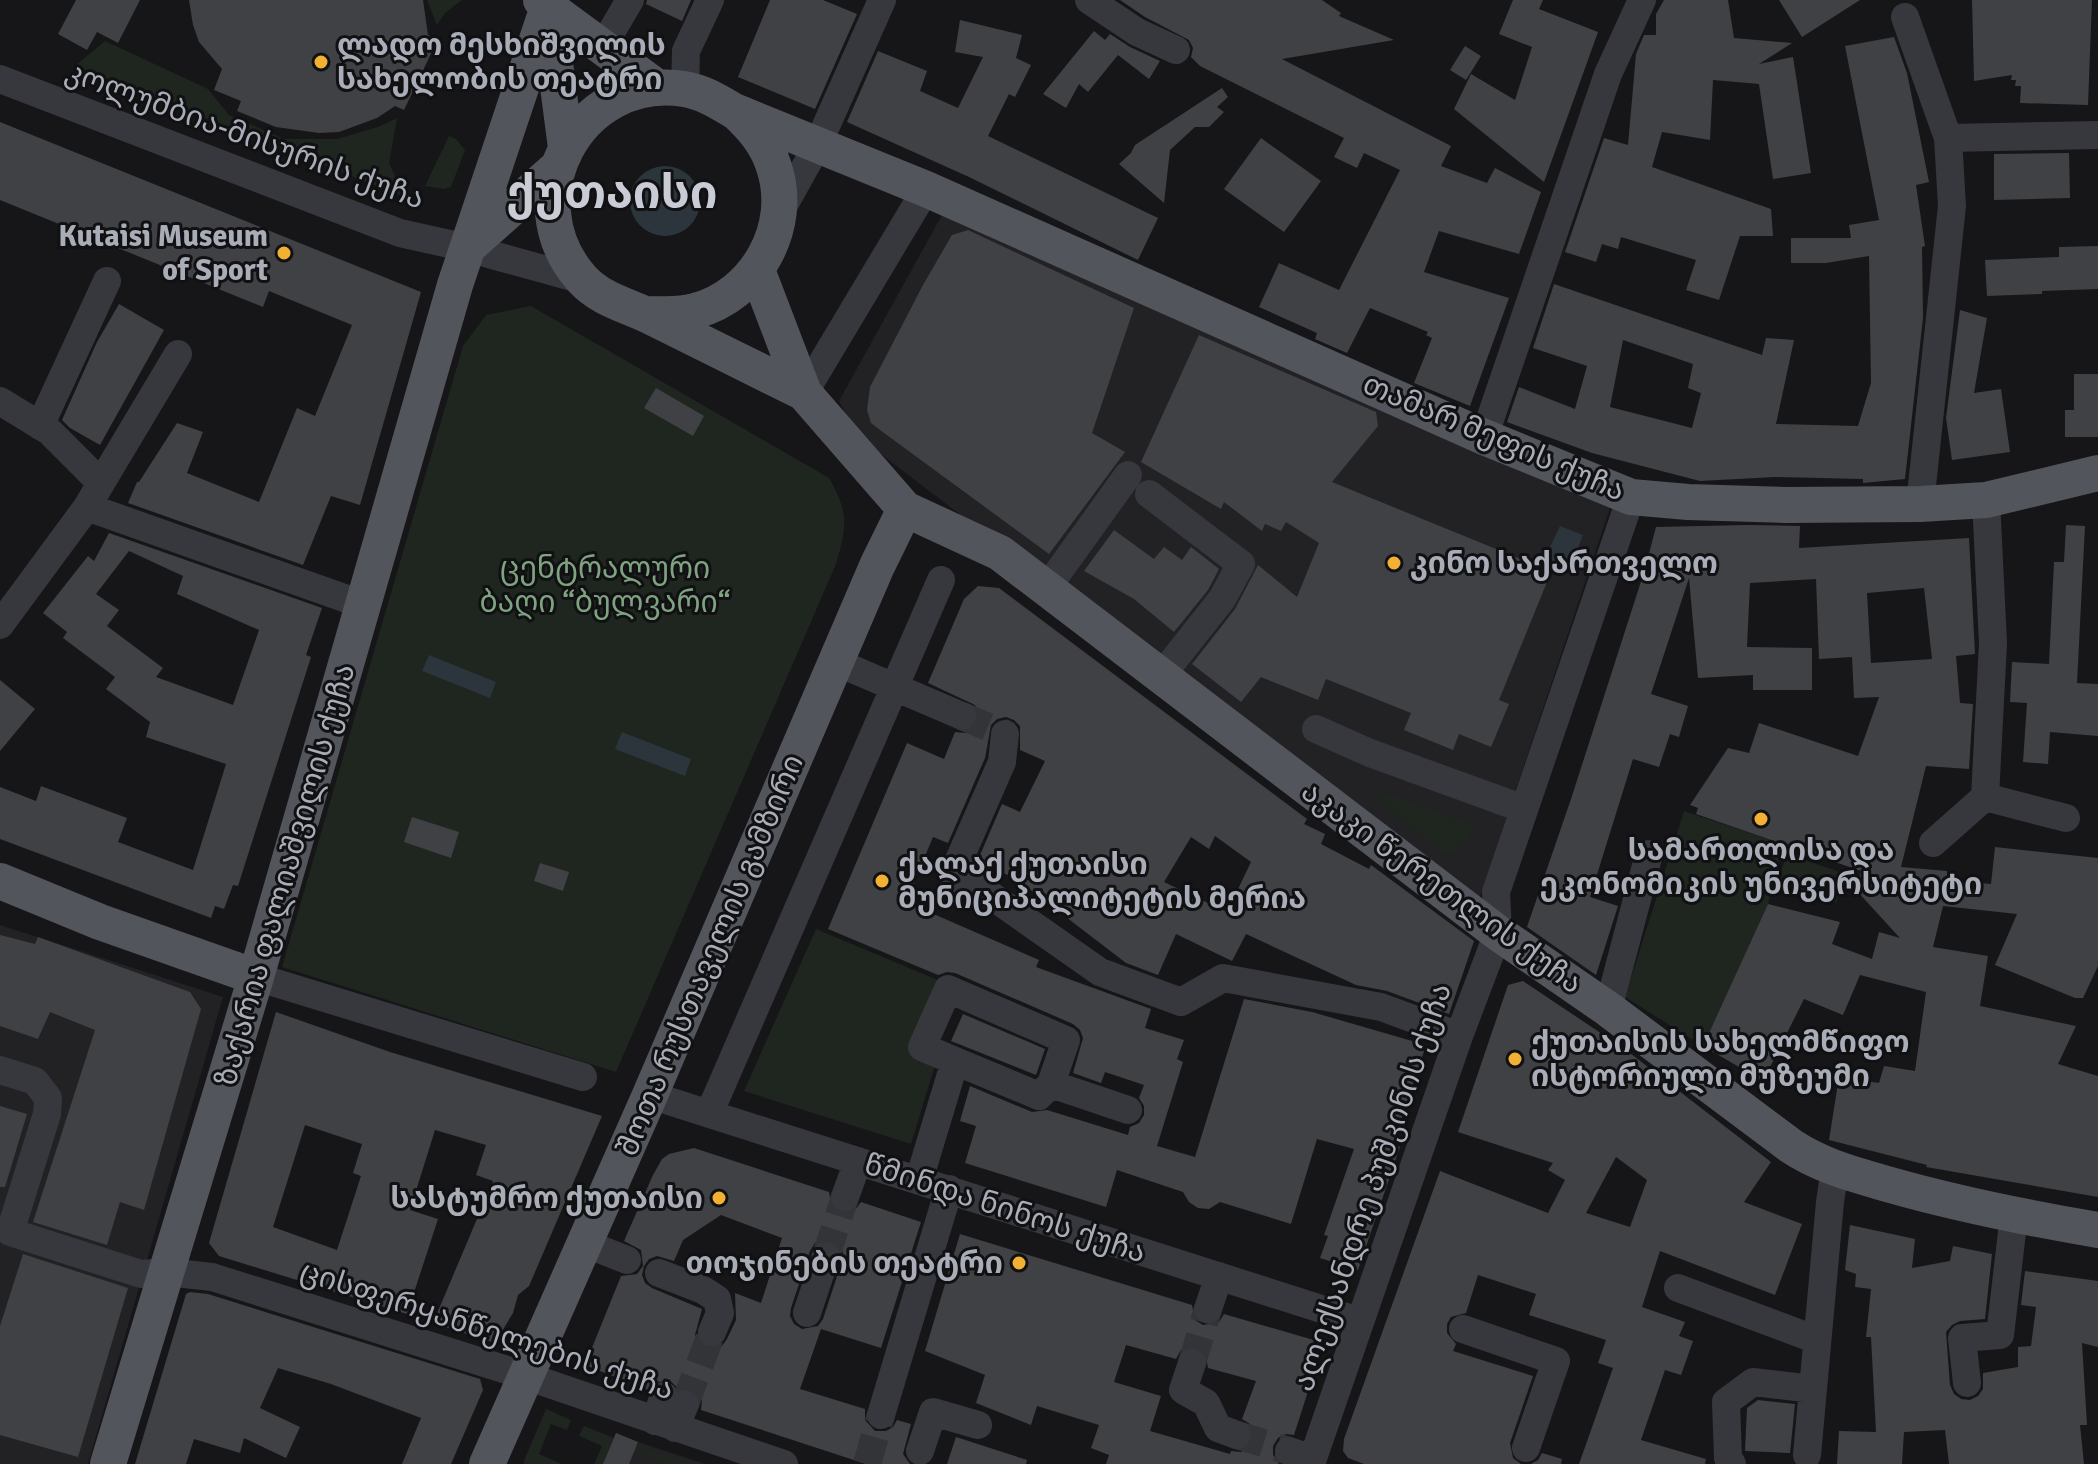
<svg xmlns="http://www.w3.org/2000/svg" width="2098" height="1464" font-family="Signika,'Noto Sans Georgian',sans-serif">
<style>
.built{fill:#222225}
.green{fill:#1e261f}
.water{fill:#2c353c}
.building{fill:#404145;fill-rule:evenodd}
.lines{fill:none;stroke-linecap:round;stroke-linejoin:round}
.minor-tunnel{stroke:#333438;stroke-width:28;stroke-dasharray:28 14;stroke-linecap:butt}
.minor{stroke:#37383d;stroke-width:28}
.major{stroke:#53555c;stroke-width:36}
.poi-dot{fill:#f2b134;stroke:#111113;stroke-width:3}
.labels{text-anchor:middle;stroke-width:6;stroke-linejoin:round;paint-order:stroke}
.poi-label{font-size:30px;font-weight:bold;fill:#a8adb8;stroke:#111113;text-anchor:start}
.street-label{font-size:30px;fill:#a8adb8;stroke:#111113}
.park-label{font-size:30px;fill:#7fa381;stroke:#111113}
.town-label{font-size:46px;font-weight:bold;fill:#c9ccd4;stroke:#111113}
</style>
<rect width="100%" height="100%" fill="#161618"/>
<path class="built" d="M947,206l666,293 -137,410 -620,-474 -17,-34z
M0,925l223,72 -135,467h-88z
M616,1433l22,9 67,22h-102z"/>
<path class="green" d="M427,0h35l-17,13 -8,12z
M105,41l103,48 21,26 55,24h53l41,-12 19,-9 -8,45 15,34 -329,-131z
M449,136l7,3 9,11 -14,37 -7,2 -19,-3z
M531,306l298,172c20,34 18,49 7,86l-220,508 -334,-105 181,-621 23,-31z
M1373,796l26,1 76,29 -14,21 -15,8z
M1684,811l99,33 -15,60 -65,142 -78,-49z
M1787,854l59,20 -10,29 -59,-20z
M816,929l129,54 -9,79 -25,82 -167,-53z
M546,1409l25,11 -4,10 -16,-6 -12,30 23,10h-36l-3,-1z
M584,1426l30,12 -11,26h-9l8,-18 -23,-10z
M637,1445l53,19h-26l-30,-13z"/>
<path class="water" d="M630 201a35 35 0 1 1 70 0a35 35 0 1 1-70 0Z
M1560,526l23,9 -13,34 -18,-8 -4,-10z
M429,655l67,27 -6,16 -68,-27z
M622,732l69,27 -6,17 -70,-27z"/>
<path class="building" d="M76,0h64l-22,43 -21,-11 -10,18 -29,-16z
M189,0h234l5,35 10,4 -34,71 -9,-4 -18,12 -38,14 -20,1 -43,-6 -39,-16 4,-10 -27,-11 8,-21 -23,-27 -6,-17z
M647,0h44l-9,21 -36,-17z
M770,0h53l34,14 -42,95 -77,-32z
M1120,0h202l19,13 -2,3 55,24 -112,19 169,87 -10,20 46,17 8,-15 46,24 -22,62 -80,-23 -15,41 85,26 -39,108 -56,-23 18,-45 -6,-3 2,-3 -58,-24 -23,45 -32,-14 2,-6 -58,-26 20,-44 60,27 61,-120 -36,-17 -7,15 -23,-11 10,-19 -144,-72 -9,-9 2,-9 -4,-8 -44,-23z
M1513,0h30l-4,9 59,23 -54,150 -90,-73 17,-35 44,26 17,-53 -33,-13z
M1664,0h64l6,38 58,5 -33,21 34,-7 18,116 -38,6 -14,-95 -46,-4 -3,60 -48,-8 -10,35 119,42 2,27h-33l-21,64 -33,-10 10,-30 -75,-23 -3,12 -16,-5 -6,18 -31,-10 39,-114 24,7 8,-91 8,-19h12v-21z
M1779,0h81l-58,37z
M1972,0h120l-4,105 -68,-2 1,-17h-6l1,-6h-5l1,-5 -38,6z
M960,20l62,15 -6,23 15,7 -16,32 -6,-3 -21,42 170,82 -20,42 -169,-83 -122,-55 31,-71 49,20 -7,20 38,17 25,-51 -28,-5z
M1094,31l11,9 5,-6 20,13 30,14 -11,18 -31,-24 -30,37 -9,-8 -13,24 -23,-14z
M1894,37l13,36 22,109 -13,3 9,61 -3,1 1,71 -18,161 -42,4v-4l-88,-2 -75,4 -108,-28 -85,-31 12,-35 56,22 12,-43 -54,-18 21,-64 208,71 4,-17 28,2 -18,84 82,2 13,-43 -2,-127 -43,7h-35v-25h60l-2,-13 30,-5 -34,-174zM1623,340l70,24 -5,24 13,5 -9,35 -82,-21z
M1465,46l16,10 -15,24 -16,-10z
M1222,88l6,9 -11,10 7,5 -15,15h-14l-25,23 -6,53 -45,-39 12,-11 4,-8z
M0,122l421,170 -61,213 -29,-9 -28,69 -175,-62 9,-21h2l38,-59 26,9 -16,41 72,29 38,-94 18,8 37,-91 -83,-34 -6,16 -263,-107z
M1261,138l60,43 -37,51 -60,-43z
M2069,153l1,45 -76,2v-46z
M968,230l166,78 -42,125 33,19 -76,102 -169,-124 -9,-7 -4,-13 3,-23 53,-102 29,-50z
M2098,246v43l-56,2v3l-55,2 -2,-36 74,-3v-10z
M119,304l45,26 -64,115 -30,-17 -8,-8 35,-78z
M1960,310l27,8 -13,75 27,-4 9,63 -58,8 -6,-42z
M1199,335l177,77 2,14 -46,56 208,85 -2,6 11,4 -50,123 10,4 -18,43 -32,-13 -6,16 -49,-20 7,-17 -85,-34 -8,21 -57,-23 -20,25 -49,-38 43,-55 23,-44 39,32 22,-54 -33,-21 -5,9 -16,-7 -3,7 -38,-29 -3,7 -80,-47z
M2074,374h24v63h-33v-27h9z
M656,388l48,28 -11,20 -49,-28z
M1747,525l53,1 -1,22 170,-10 6,116 -19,2 4,47 13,1 -4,65 -43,-3 -25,101 46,4 2,9 42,4 4,-37 103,11v108l-15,32h-8l-80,-33 22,-51 -74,-8 -10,41 55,9 -8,50 96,20 -18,38 40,12v121l-172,-30 1,-2 -98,-25 10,-63 40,6 5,-17 31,5 11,-79 -66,-17 -17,40 -39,-16 -41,82 -60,-35 65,-142 72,18 -8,22 40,15 7,-27 21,6 -44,-48 5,-19 -165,-57 2,-6 -8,-3 38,-57 21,5 10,-30 99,33 21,-59 -25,1 -2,-41 -33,2 -3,-80 -66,4 -3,64 65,1v42h-59v-15l-55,3 -9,-100 -38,116 37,12 -9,31 -9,-3 -11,33 -26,-8 -43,138 28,9 -22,69 -69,-48 44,-128 74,-230 11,-42zM1924,588l8,71 -61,4 -4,-70z
M2066,525l19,1 -8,157 21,1v52l-48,-4 -2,32 -25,-2 4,-59 -17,-1 2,-40 37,2 5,-102h10z
M1114,530l40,29 10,-12 18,13 9,-13 28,22 -11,21 -34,42 -40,-33 -50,-28z
M109,533l213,75 -16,47 5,2 -73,229 -5,-1 -9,24 -9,-3 -4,12 -211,-79v-52l36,14 5,-15 86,32 -9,24 75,28 33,-106 -80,-27 4,-15 -44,-33 9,-12 -52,-39 4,-6 -24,-19 45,-57 6,5zM129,551l54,25 -6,18 82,36 -26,75 -77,-28 7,-9 -56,-42 12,-16 -23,-16z
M978,586l21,2 308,231 -3,5 21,10 -4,10 48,25 2,-4 103,76 -25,73 -62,-23 -31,-6 -110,-51 -14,27 -56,-27 -18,41 -32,-12 -111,-85 -38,-16 25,-58 18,8 25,-51 -25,-11v-24l-6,-6 -8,-3 -9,2 -6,6 -6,33 -37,85 -15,-6 -27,65 133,58 -3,7 115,42 -6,19 39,12 -7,19 6,3 -26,84 38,11 49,-158 68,13 114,33 -33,99 7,3 -42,123 -38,-12 8,-22 -4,-1 30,-86 -37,-10 -26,85 -71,-22 -11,7 -11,-1 -9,-6 -6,-10 -66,-22 -11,37 -141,-44 11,-37 -16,-5 10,-35 62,26 15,-2 81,25 2,-8 9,-4 5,-8v-9l-5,-8 5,-13 -39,-13 -4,11 -28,-10 10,-35 -3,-8 -7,-6 -118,-51 -8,-1 -9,3 -110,-46 79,-186 37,16 11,-27 10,1 12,-10 2,-8 -4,-10 -47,-22 36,-84zM1215,836l36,26 -24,50 -63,-30 27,-45 18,12z
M0,680l35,29 -35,42z
M412,817l47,15 -8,26 -47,-16z
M540,863l29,9 -6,19 -29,-10z
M0,935l35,9 3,-7 152,55 11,17 -57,201 -24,-8 -13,43 -74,-23 62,-192 -45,-18 -12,27 -38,-13z
M1523,981l103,69 145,112 -27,40 58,22 -27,71 -115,-44 -18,56 43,15 -6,14 14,5 -12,34 -16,-5 -24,70 65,19 -1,5h-126l34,-96 -15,-5 8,-23 -77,-25 7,-21 -58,-19 -12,38 -15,4 -4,7v9l9,11 -3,7 80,25 -23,67 3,15 8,6h-157l-16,-6 -5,-7 1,-12 96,-268 108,42 17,-33 -17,-10 5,-7 -95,-31 50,-147zM1616,1157l31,23 -17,47 -44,-14z
M276,1012l114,40 212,64 -73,170 -11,9 -5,18 -18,30 -62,-20 60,-142 -17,-6 10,-30 -51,-15 -25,80 28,9 -31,95 -188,-58 -10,-13zM305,1125l57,19 -9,29 8,3 -24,74 -64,-23z
M963,1014l82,35 -9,26 -85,-34z
M0,1106l27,8 -22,73h-5z
M694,1148l135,44 3,15 8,6 15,-3 6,-8 60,20 -40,126 -60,-19 -21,60 65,20v11l10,11h11l7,-4 4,-7 14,4 -8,30 7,10h-44l-165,-54 1,-9 -4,-8 -7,-5 -12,1 -10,-9 -15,3 -6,7 -63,-25 36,-89 16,-2 6,-8 -2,-16 -17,-9 29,-66 9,-16 7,-5zM721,1215l61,23 -21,65 -26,-10 1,27 -9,19 -5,7 -9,3 -8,-2 -10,-12 7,-26 -50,-21 -7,-5 -3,-8 2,-9 5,-7 8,-3 17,5 9,-21zM823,1239l9,1 7,5 4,8 -1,8 -19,58 -5,7 -16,3 -8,-5 -4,-8 1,-8 19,-57 5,-8z
M1850,1225l65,14 -3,29 38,-7 3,-15 39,8 -7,65 -25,2 -8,4 -6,7 4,53 4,9 7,5 9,1 8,-4 5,-7v-16l35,-6v-20l13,-1 5,-39 -15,-2 4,-34 73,10v66l-16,-4 5,82h-7l4,39h-135l-4,-34 -41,2 -2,32h-65l2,-33 37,1 -5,-95h-5l5,-48 -16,-2 1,-13 -11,-4z
M960,1234l232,71 3,15 8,5 16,-3 5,-8 93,27 -13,42 6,2 -16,50 -8,-1 -8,4 -5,8v9l6,9h-173l3,-9 -18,-7 8,-23 -62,-19 -6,19 -55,-22 9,-28 -60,-24zM1126,1345l50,14 5,-9 16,-3 8,5 3,16 48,13 -14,38 8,5 4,7 -1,9 -5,8 -7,4 -10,-1 -1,3 -80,-23 11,-35 -47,-14z
M23,1254l105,34 -50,169 -78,-22v-109z
M190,1292l18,2 272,85 3,11 -32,74h-49l19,-46 -90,-34 -53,-16 -18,40 40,19 -14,31 -42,-20 -4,15 -46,-14 -8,25h-51l51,-170z
M1758,1400l37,4 -5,49 -45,-2 2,-43z
M616,1433l22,9 -9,22h-26z
M956,1437l71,23 -1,4h-79z
M1542,1453l20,6 -1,5h-30l7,-4z"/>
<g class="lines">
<path class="minor-tunnel" d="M962,716l43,18
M826,1256l19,-59
M1192,1363l16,-54
M685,1404l27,-72
M1237,1435l52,16
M867,1464l14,-49"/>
<path class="minor" d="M1089,0l48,32 39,18
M1905,17l43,121 4,68 -32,298
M603,46l27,-46
M0,79l400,154 67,15 116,32
M685,89l1,-38 24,-51
M1948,138l150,-3
M779,214l39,-70 64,-144
M804,393l122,-204
M0,401l49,30 52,52 -14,24 -87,118
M40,426l67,-145
M1484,437l124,-363 34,-74
M101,483l77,-129
M1149,494l92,70 -19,35 -61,77
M1986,500l7,143 -8,154 81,21
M87,507l277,98
M1046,589l82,-114
M836,662l126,54
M1316,729l54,24 154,56
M1005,734l-3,28 -50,114 34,16 114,80 81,30 42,-24 158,29 78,29
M1933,843l52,-46
M256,977l327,100
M1608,1009l41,-155
M955,1061l-33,-14 26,-58 118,51 -15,44
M0,1070l35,11 13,17 -1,16 -37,118 131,42 26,-2 45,5 314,99 258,88
M650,1095l709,226
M709,1114l232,-534
M919,1180l36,-119 84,35 12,-12 77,26
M845,1197l13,-36
M584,1243l43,17
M659,1273l44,17 14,9 3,14 -8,19
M1678,1288l139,52
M1208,1309l11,-33
M807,1313l19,-57
M1463,1329l93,32 -30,87
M1192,1363l-9,27 23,13 12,25 19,7
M1967,1383l-5,-45 38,-3 14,-120
M881,1415l68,-226
M655,1421l9,-25
M675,1428l10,-24
M920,1451l13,-39 45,13
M1289,1451l24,8
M1807,1455l23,-253 5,-33
M1311,1464l148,-428 39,-103 -2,-41 135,-395
M1732,1464l-4,-6 -2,-56 27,-20 60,7"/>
<path class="major" d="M541,0l7,7 110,81
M549,17l17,131
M469,246l89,-79
M757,270l47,123 101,116 95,44 498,380 110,76 183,137c30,20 62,28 96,38 70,20 140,34 211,46
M646,314c17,0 33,2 49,-3 61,-16 99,-84 79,-144 -7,-23 -21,-39 -38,-55
M804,393c-51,-25 -102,-51 -153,-76 -24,-12 -50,-17 -69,-38 -71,-79 -4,-206 102,-190 19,3 35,13 50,22l192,78 558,248 147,60 57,5 98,3 134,-1 66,-4 112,-27
M0,881l100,41 156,55
M108,1464l148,-487 199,-692 93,-278
M487,1464l163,-369 227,-529 28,-57"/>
</g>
<g class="poi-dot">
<circle cx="321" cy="62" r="8"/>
<circle cx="284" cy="253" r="8"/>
<circle cx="1394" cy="563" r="8"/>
<circle cx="1761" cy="819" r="8"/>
<circle cx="882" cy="881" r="8"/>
<circle cx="1515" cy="1059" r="8"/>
<circle cx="719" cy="1198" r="8"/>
<circle cx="1019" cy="1263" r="8"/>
</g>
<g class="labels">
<g class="poi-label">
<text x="337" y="55">ლადო მესხიშვილის<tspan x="337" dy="34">სახელობის თეატრი</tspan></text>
<text x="268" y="246" text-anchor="end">Kutaisi Museum<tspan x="268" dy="34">of Sport</tspan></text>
<text x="1410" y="573">კინო საქართველო</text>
<text x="1761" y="860" text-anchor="middle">სამართლისა და<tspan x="1761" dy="34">ეკონომიკის უნივერსიტეტი</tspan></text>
<text x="898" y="874">ქალაქ ქუთაისი<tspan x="898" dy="34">მუნიციპალიტეტის მერია</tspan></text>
<text x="1531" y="1052">ქუთაისის სახელმწიფო<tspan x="1531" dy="34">ისტორიული მუზეუმი</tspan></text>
<text x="703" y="1208" text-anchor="end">სასტუმრო ქუთაისი</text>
<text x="1003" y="1273" text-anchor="end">თოჯინების თეატრი</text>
</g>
<g class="street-label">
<text transform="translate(245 135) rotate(20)" y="10">კოლუმბია-მისურის ქუჩა</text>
<text transform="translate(1494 437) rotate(23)" y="10">თამარ მეფის ქუჩა</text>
<text transform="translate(285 875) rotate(-74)" y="10">ზაქარია ფალიაშვილის ქუჩა</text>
<text transform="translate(1442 887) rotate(36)" y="10">აკაკი წერეთლის ქუჩა</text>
<text transform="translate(710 955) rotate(-67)" y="10">შოთა რუსთაველის გამზირი</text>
<text transform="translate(1372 1187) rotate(-71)" y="10">ალექსანდრე პუშკინის ქუჩა</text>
<text transform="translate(1005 1208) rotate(18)" y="10">წმინდა ნინოს ქუჩა</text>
<text transform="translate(487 1330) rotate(18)" y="10">ცისფერყანწელების ქუჩა</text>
</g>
<g class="park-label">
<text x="605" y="578">ცენტრალური<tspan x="605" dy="34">ბაღი “ბულვარი“</tspan></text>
</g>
<g class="town-label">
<text x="612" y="208">ქუთაისი</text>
</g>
</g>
</svg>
